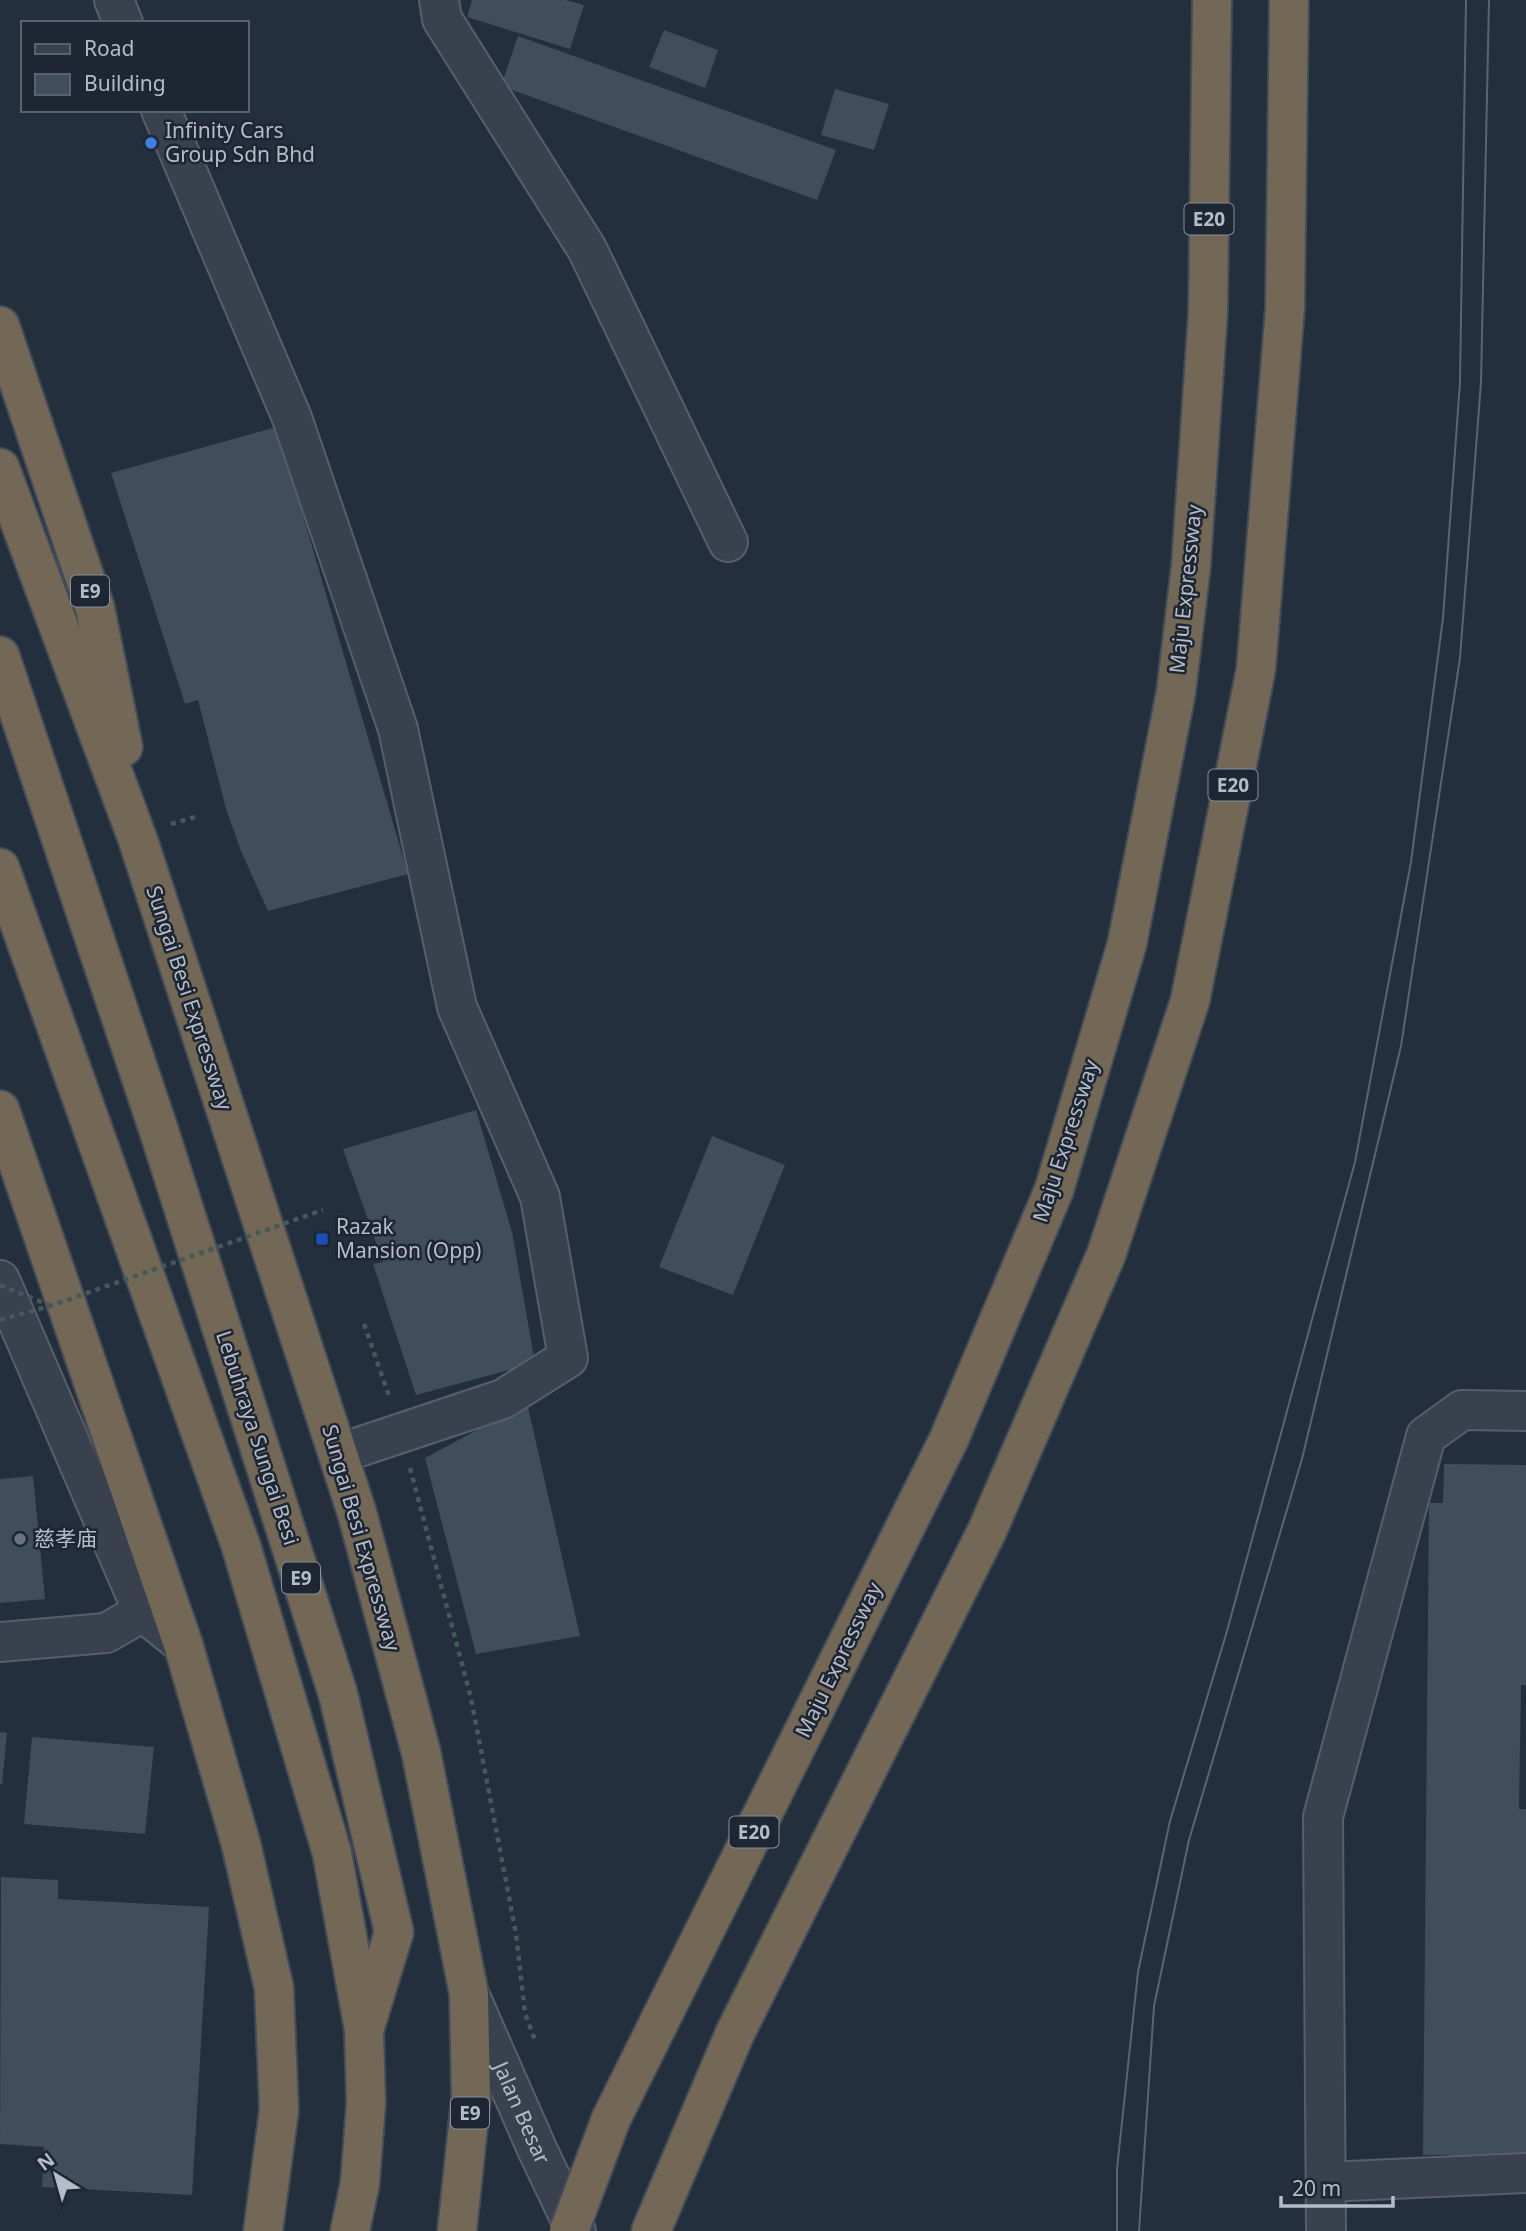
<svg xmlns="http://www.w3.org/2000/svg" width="1526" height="2231" font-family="'Noto Sans','Noto Sans SC',sans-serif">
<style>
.building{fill:#404d5d}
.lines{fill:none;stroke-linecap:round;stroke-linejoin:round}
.minor-casing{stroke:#565f6b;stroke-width:42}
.highway-casing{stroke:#434c58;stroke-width:42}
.path{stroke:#44595b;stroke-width:4.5;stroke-dasharray:5 5;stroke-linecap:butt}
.minor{stroke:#38414d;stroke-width:38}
.highway{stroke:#736755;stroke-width:38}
.tram{stroke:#5a6574;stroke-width:2}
.highway-bridge-casing{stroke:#434c58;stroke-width:42;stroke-linecap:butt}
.path-bridge{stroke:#44595b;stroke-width:4.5;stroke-dasharray:5 5;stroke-linecap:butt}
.highway-bridge{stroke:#736755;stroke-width:38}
.shop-dot{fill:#3f7fe0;stroke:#1d2632;stroke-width:2.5}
.transit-dot{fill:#1a4fb4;stroke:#1d2632;stroke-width:2.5}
.worship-dot{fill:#6b7280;stroke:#1d2632;stroke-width:2.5}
.labels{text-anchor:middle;stroke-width:5;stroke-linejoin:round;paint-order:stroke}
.shield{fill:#1d2632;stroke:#878f9c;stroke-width:2}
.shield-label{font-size:19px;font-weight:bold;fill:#b4bcc9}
.poi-label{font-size:21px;fill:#b4bcc9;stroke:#1d2632;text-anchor:start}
.street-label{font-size:21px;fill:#b4bcc9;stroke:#1d2632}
</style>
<rect width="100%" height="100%" fill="#242f3d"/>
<path class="building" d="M472,0h94l18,5 -14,44 -103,-32z
M664,30l54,20 -13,38 -56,-21z
M518,36l318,114 -19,50 -316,-114z
M835,89l54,15 -15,46 -53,-15z
M277,427l131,447 -140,37 -27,-60 -15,-42 -28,-109 -13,4 -74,-231z
M476,1110l36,122 23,131 -119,32 -43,-131 10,-2 -40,-113z
M712,1136l73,29 -52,130 -74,-28z
M527,1403l53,233 -104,18 -51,-196z
M1444,1464l82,1v220h-5l-2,124h7v346h-103l6,-652h14z
M33,1476l12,123 -45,4v-124z
M0,1732l7,1 -5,52 -2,-1z
M32,1737l122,10 -9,87 -121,-10z
M1,1877l57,3v19l151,8 -17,288 -150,-8 2,-40 -44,-3z"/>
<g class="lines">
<g class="minor-casing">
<g id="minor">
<path d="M114,0l9,23"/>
<path d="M439,0l3,19 145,230 141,293"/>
<path d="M161,110l131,308 106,311 59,278 83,190 28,161 -65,41 -165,55"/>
<path d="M0,1280l143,332 40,32"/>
<path d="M0,1642l106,-9 37,-21"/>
<path id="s1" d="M469,1994l68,155 39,82"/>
<path d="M1326,2182l200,-9"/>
<path d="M1326,2231l-3,-414 103,-381 36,-26 64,1"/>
</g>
</g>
<g class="highway-casing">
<path id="highway" d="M0,326l95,282 28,139
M0,468l138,372 219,673 64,239 48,242 2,104 -14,133
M0,656l159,475 179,563 56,238 -30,98 2,73 -6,80 -10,48
M0,868l241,678 91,307 31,171
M0,1110l183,534 58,200 33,144 5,122 -16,121
M949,1439l105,-249 73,-246 49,-252 15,-126 17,-255 4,-311
M651,2231l84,-198 252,-502 119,-276 84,-254 66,-332 29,-361 4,-308"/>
</g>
<path class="path" d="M171,824l24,-7
M364,1324l25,72
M410,1468l61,230 45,236 9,79 11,30"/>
<use href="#minor" class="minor"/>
<use href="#highway" class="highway"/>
<path class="tram" d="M1117,2231v-62l21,-197 32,-151 57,-190 128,-469 56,-300 32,-244 17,-236 6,-382
M1139,2231l15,-225 35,-166 113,-381 99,-413 59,-388 21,-276 8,-382"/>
<g class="highway-bridge-casing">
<path id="highway-bridge" d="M569,2231l42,-112 338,-680"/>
</g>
<path class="path-bridge" d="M0,1285l49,20
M0,1320l50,-14 273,-96"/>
<use href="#highway-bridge" class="highway-bridge"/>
</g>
<circle class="shop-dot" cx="151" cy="143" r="7"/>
<rect class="transit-dot" x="315" y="1232" width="14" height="14" rx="3.5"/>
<circle class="worship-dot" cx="20" cy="1539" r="7"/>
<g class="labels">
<g class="shield">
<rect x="1184.5" y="203.5" width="49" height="31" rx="5"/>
<rect x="71" y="575.5" width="38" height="31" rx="5"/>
<rect x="1208.5" y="769.5" width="49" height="31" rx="5"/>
<rect x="282" y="1562.5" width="38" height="31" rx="5"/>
<rect x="729.5" y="1816.5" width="49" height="31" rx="5"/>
<rect x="451" y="2097.5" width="38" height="31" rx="5"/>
</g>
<g class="shield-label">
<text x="1209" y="226">E20</text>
<text x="90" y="598">E9</text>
<text x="1233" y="792">E20</text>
<text x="301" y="1585">E9</text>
<text x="754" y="1839">E20</text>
<text x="470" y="2120">E9</text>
</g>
<g class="poi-label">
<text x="165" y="138">Infinity Cars<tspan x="165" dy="24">Group Sdn Bhd</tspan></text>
<text x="336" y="1234">Razak<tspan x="336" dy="24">Mansion (Opp)</tspan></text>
<text x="34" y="1546">慈孝庙</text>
</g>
<g class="street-label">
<text transform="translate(1186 589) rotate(-84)" y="7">Maju Expressway</text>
<text transform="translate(189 998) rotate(72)" y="7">Sungai Besi Expressway</text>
<text transform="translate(1066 1141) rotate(-72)" y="7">Maju Expressway</text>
<text transform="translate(257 1438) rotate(72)" y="7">Lebuhraya Sungai Besi</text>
<text transform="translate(361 1538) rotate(74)" y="7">Sungai Besi Expressway</text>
<text transform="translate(839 1660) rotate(-64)" y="7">Maju Expressway</text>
<text dy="7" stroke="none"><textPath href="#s1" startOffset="130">Jalan Besar</textPath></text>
</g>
</g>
<rect x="21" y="21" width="228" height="91" fill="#1d2632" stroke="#59626e" stroke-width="2"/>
<rect x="35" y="44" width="35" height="10" fill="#38414d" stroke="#59626e" stroke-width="2"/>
<text x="84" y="56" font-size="21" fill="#b4bcc9">Road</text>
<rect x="35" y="74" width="35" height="21" fill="#404d5d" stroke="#59626e" stroke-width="2"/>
<text x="84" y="91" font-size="21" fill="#b4bcc9">Building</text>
<g transform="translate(56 2175) rotate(323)" stroke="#1d2632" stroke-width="5" paint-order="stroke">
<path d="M0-5L12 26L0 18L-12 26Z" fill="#b4bcc9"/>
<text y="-10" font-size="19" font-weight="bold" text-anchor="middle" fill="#b4bcc9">N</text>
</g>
<path d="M1281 2196v10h112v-10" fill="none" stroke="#b4bcc9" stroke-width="3.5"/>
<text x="1292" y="2196" font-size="21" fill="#b4bcc9" stroke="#1d2632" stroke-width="5" paint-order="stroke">20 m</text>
</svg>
